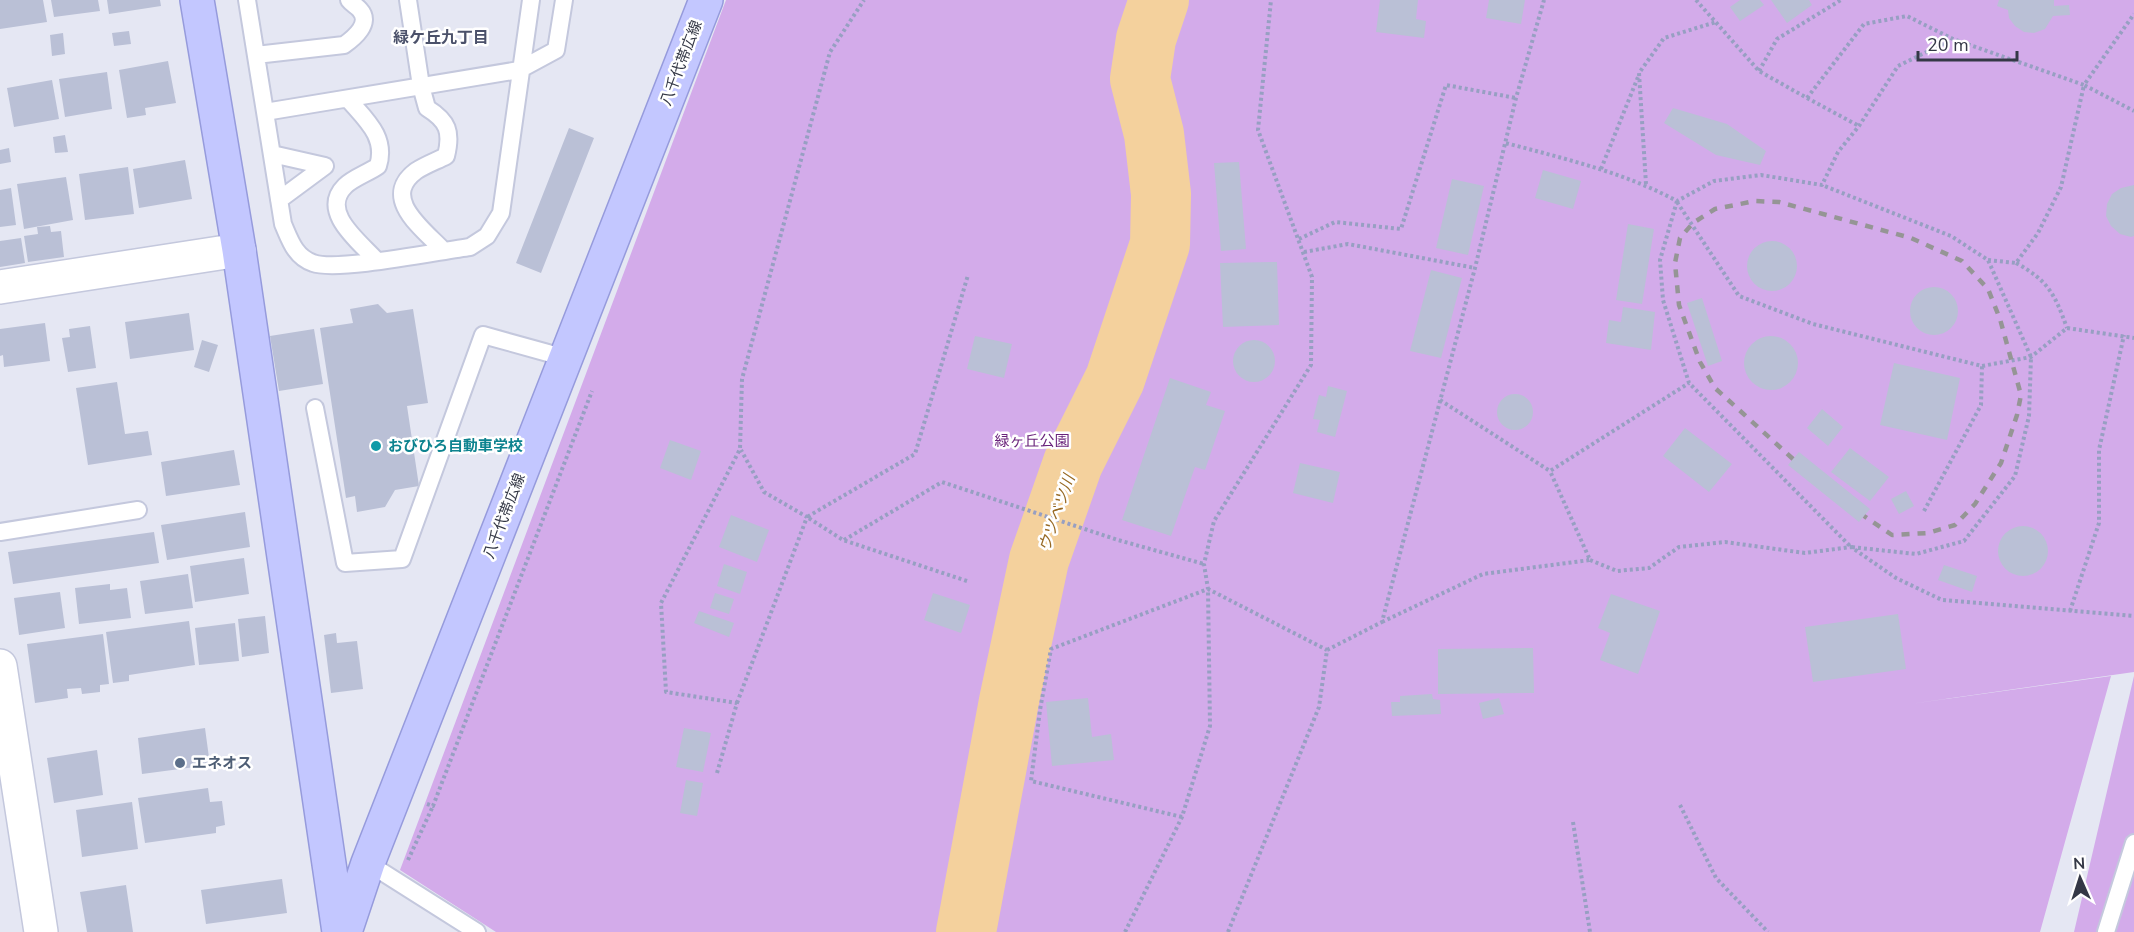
<svg xmlns="http://www.w3.org/2000/svg" width="2134" height="932" font-family="'Nunito Sans','Noto Sans JP',sans-serif">
<style>
.green{fill:#d3abea}
.lines{fill:none;stroke-linecap:round;stroke-linejoin:round}
.river{stroke:#f4d19d;stroke-width:60}
.building{fill:#bac0d6}
.lane-casing{stroke:#c4c8dd;stroke-width:20}
.street-casing{stroke:#c4c8dd;stroke-width:36}
.secondary-casing{stroke:#969bdc;stroke-width:36}
.path{stroke:#979fc2;stroke-width:4;stroke-dasharray:3 3;stroke-linecap:butt}
.lane{stroke:#fff;stroke-width:16}
.street{stroke:#fff;stroke-width:33}
.secondary{stroke:#c3c7ff;stroke-width:33}
.rail{stroke:#959595;stroke-width:4.5;stroke-dasharray:8 8;stroke-linecap:butt}
.culture-dot{fill:#0f9aa8;stroke:#fff;stroke-width:2}
.service-dot{fill:#5c6f8a;stroke:#fff;stroke-width:2}
.labels{text-anchor:middle;stroke-width:5;stroke-linejoin:round;paint-order:stroke}
.street-label{font-size:15px;fill:#343846;stroke:#fff}
.park-label{font-size:15px;fill:#6a247b;stroke:#fff}
.culture-label{font-size:15px;font-weight:bold;fill:#0d838f;stroke:#fff;text-anchor:start}
.service-label{font-size:15px;font-weight:bold;fill:#4e5e75;stroke:#fff;text-anchor:start}
.neighbourhood-label{font-size:16px;font-weight:bold;fill:#4b516a;stroke:#fff}
.water-label{font-size:16px;font-style:italic;fill:#976923;stroke:#fff}
</style>
<rect width="100%" height="100%" fill="#e5e7f3"/>
<path class="green" d="M726,0h1408v672l-224,32 201,-28 -71,256h-1544l-96,-62z
M2134,676v256h-60z"/>
<g class="lines">
<path class="river" d="M966,932l43,-231 30,-141 34,-97 42,-84 45,-135 1,-50 -7,-60 -14,-55 6,-40 13,-39"/>
</g>
<path class="building" d="M0,0h43l4,22 -47,7z
M51,0h47l2,11 -46,6z
M107,0h53l1,6 -52,8z
M1380,0h38l-2,19 10,2 -2,17 -48,-6z
M1489,0h36l-4,24 -35,-6z
M1740,0h20l4,5 -24,16 -10,-14z
M1771,0h38l3,5 -25,18z
M1999,0h55v6l15,-1 1,10 -17,1 -8,13 -11,4 -10,-1 -9,-6 -6,-8 -1,-8 -11,-4z
M129,31l2,13 -17,2 -2,-13z
M63,33l2,21 -13,2 -2,-21z
M168,61l8,42 -31,5 1,7 -19,3 -8,-48z
M107,72l5,37 -47,8 -6,-38z
M52,80l7,39 -45,8 -7,-39z
M1673,108l54,16 39,27 -6,14 -44,-10 -52,-32z
M569,128l25,10 -53,135 -25,-10z
M65,135l3,17 -13,1 -2,-16z
M9,148l2,14 -11,2v-14z
M185,160l7,39 -53,9 -6,-39z
M1239,162l7,87 -25,2 -7,-88z
M128,167l6,47 -49,6 -6,-46z
M1543,170l38,11 -8,28 -38,-11z
M66,177l7,43 -49,9 -7,-45z
M1452,179l32,7 -16,69 -32,-7z
M2134,185v51l-3,1 -11,-3 -9,-8 -5,-10 1,-12 5,-10 9,-6z
M11,188l5,37 -16,2v-37z
M1628,224l26,5 -12,75 -26,-4z
M50,226l1,6 10,-1 3,26 -36,5 -4,-26 14,-2 -1,-7z
M21,238l4,25 -25,4v-26z
M1747 266a25 25 0 1 1 50 0a25 25 0 1 1-50 0Z
M1277,262l2,63 -56,2 -3,-64z
M1431,270l31,8 -21,80 -31,-7z
M1910 311a24 24 0 1 1 48 0a24 24 0 1 1-48 0Z
M1702,298l20,63 -14,5 -21,-63z
M378,304l9,9 26,-4 15,94 -21,3 12,80 -24,4 -10,17 -28,5 -2,-16 -9,2 -26,-170 33,-5 -3,-14z
M1623,307l32,5 -4,38 -45,-7 3,-23 12,2z
M189,313l5,37 -64,9 -5,-37z
M45,323l5,38 -46,6 -1,-12 -3,1v-27z
M90,326l6,42 -28,4 -6,-34 8,-1 -1,-8z
M314,329l9,55 -44,7 -9,-55z
M1744 363a27 27 0 1 1 54 0a27 27 0 1 1-54 0Z
M975,336l37,8 -8,34 -37,-9z
M1233 361a21 21 0 1 1 42 0a21 21 0 1 1-42 0Z
M202,340l16,5 -9,27 -15,-5z
M1894,363l66,15 -13,62 -67,-15z
M1170,378l41,14 -5,13 19,6 -20,59 -10,-3 -24,69 -49,-16z
M117,382l8,52 23,-3 4,24 -64,10 -12,-77z
M1328,386l19,5 -12,46 -18,-5 3,-12 -7,-1 6,-24 7,2z
M1497 412a18 18 0 1 1 36 0a18 18 0 1 1-36 0Z
M1822,409l21,18 -15,19 -21,-18z
M1685,428l47,36 -23,28 -46,-36z
M670,440l31,11 -10,29 -31,-12z
M1850,448l39,29 -19,24 -39,-29z
M234,450l6,35 -74,11 -5,-34z
M1799,452l71,57 -11,13 -71,-57z
M1300,463l40,9 -7,31 -40,-10z
M1906,491l8,15 -15,8 -8,-15z
M245,512l5,35 -83,13 -6,-35z
M731,515l38,15 -12,32 -38,-15z
M1998 551a25 25 0 1 1 50 0a25 25 0 1 1-50 0Z
M154,532l5,31 -146,21 -5,-32z
M244,558l5,36 -54,8 -5,-36z
M724,564l23,8 -7,22 -23,-8z
M1944,565l33,11 -5,16 -34,-12z
M188,574l5,34 -48,6 -5,-33z
M110,584v6l17,-2 4,30 -52,6 -4,-36z
M60,592l5,36 -46,7 -5,-37z
M715,593l19,6 -5,15 -19,-6z
M933,593l37,12 -9,28 -37,-13z
M1611,594l49,17 -22,63 -38,-14 10,-27 -12,-5z
M699,611l35,12 -5,14 -35,-14z
M1898,614l8,55 -93,13 -8,-55z
M265,616l4,37 -27,4 -4,-38z
M189,621l6,44 -66,10v6l-16,2 -7,-51z
M235,623l4,38 -40,4 -4,-37z
M336,633l1,10 20,-2 6,48 -32,4 -7,-58z
M103,634l6,50 -9,1v7l-18,2 -1,-6 -14,1 1,9 -33,5 -8,-59z
M1533,648l1,45 -96,1v-45z
M1432,694l1,5 7,1 1,14 -49,2 -1,-14h9v-6z
M1088,698l4,39 19,-3 3,26 -62,6 -6,-64z
M1499,698l5,16 -21,5 -4,-16z
M205,728l5,37 -68,9 -4,-36z
M684,728l27,5 -8,39 -27,-5z
M97,750l6,45 -49,8 -7,-45z
M686,780l17,3 -6,33 -17,-3z
M208,788l2,14 12,-1 3,24 -9,2v6l-71,10 -7,-45z
M132,802l6,47 -56,8 -6,-47z
M282,879l5,34 -81,11 -5,-34z
M126,885l7,47h-46l-7,-40z"/>
<g class="lines">
<g class="lane-casing">
<path id="lane" d="M247,0l36,224c7,16 12,33 30,39 24,9 126,-12 157,-16l17,-11 14,-23 30,-213
M408,0l13,86 6,22c21,13 25,24 19,48 -10,5 -21,9 -30,15 -36,27 7,58 27,79
M256,55l88,-10c10,-7 28,-22 16,-35 -3,-4 -8,-6 -11,-10
M348,99c18,21 39,38 30,67 -10,7 -25,12 -33,20 -26,26 15,56 31,74
M265,112l254,-42 37,-20 8,-50
M272,154l53,12 -46,34
M315,408l30,155 57,-4 81,-224 83,23
M0,532l138,-22
M368,863l109,69
M2106,932l28,-89"/>
</g>
<g class="street-casing">
<path id="street" d="M0,287l239,-37
M0,666l41,266"/>
</g>
<g class="secondary-casing">
<path id="secondary" d="M197,0l42,250 100,682
M345,932l23,-69 338,-863"/>
</g>
<path class="path" d="M1696,0l63,71 48,27 57,-74 43,-8 46,23 131,46 50,-71
M1759,71l18,-32 64,-39
M1807,98l52,28
M1506,143c59,16 117,29 171,58l37,-20 47,-6 61,10 16,-33 21,-26 39,-60 55,-27
M1601,169l37,-92
M1646,184l-7,-111 25,-35 52,-16
M1677,201l-17,59 3,40 26,83 162,164 65,7 48,-13 51,-65 14,-60 2,-59 -43,-97 -37,-24 -129,-51
M1677,202l62,94 74,28 169,42 49,-9 36,-29 67,10
M1299,239l36,-17 66,7 45,-144 70,13
M1304,252l44,-8 127,24
M1988,260l28,3 22,-30 23,-46 23,-102 50,26
M2016,263c33,18 39,32 51,65
M1440,400l110,71 139,-88
M1924,511l57,-106 1,-39
M844,540l98,-58 176,58 86,24
M1590,560l27,11 32,-3 30,-21 46,-5 80,11 46,-6 45,31 46,22 192,16
M967,581l-124,-41 -36,-23 108,-63 53,-179
M2070,611l29,-88v-73l25,-115
M1382,622l101,-48 107,-14 -40,-89
M1327,650l55,-28 93,-354 41,-170 28,-98
M737,703l70,-186 -43,-25 -23,-42
M717,773l20,-70 -71,-11 -5,-89 79,-154 2,-70 88,-327 34,-52
M427,804l6,2 159,-415
M1680,805l36,73 52,54
M1182,817l-151,-36 9,-71 11,-61 157,-60 -4,-25 10,-43 97,-156 1,-88 -54,-147 13,-130
M1573,822l17,110
M408,860l25,-54
M1125,932l57,-115 28,-91 -2,-137 119,61
M1228,932l91,-225 8,-57"/>
<use href="#lane" class="lane"/>
<use href="#street" class="street"/>
<use href="#secondary" class="secondary"/>
<path class="rail" d="M1793,459l-78,-71 -15,-26 -21,-57 -4,-42 5,-25 13,-15 22,-14 40,-8 24,1 132,36 51,23 26,28 12,30 21,76 -4,20 -16,48 -26,41 -20,21 -27,8 -36,2 -28,-19"/>
</g>
<circle class="culture-dot" cx="376" cy="446" r="6"/>
<circle class="service-dot" cx="180" cy="763" r="6"/>
<g class="labels">
<g class="street-label">
<text transform="translate(681 63) rotate(-69)" y="5">八千代帯広線</text>
<text transform="translate(504 516) rotate(-69)" y="5">八千代帯広線</text>
</g>
<g class="park-label">
<text x="1032" y="446">緑ヶ丘公園</text>
</g>
<g class="culture-label">
<text x="388" y="451">おびひろ自動車学校</text>
</g>
<g class="service-label">
<text x="192" y="768">エネオス</text>
</g>
<g class="neighbourhood-label">
<text x="441" y="43">緑ケ丘九丁目</text>
</g>
<g class="water-label">
<text transform="translate(1056 513) rotate(-71)" y="6">ウツベツ川</text>
</g>
</g>
<g transform="translate(2080 878) rotate(357)" stroke="#ffffff" stroke-width="4.5" paint-order="stroke">
<path d="M0-4.5L10 22L0 15L-10 22Z" fill="#343846"/>
<text y="-9" font-size="16" font-weight="bold" text-anchor="middle" fill="#343846">N</text>
</g>
<path d="M1918 51v9h99v-9" fill="none" stroke="#343846" stroke-width="3"/>
<text x="1927" y="51" font-size="18" fill="#343846" stroke="#ffffff" stroke-width="4.5" paint-order="stroke">20 m</text>
</svg>
